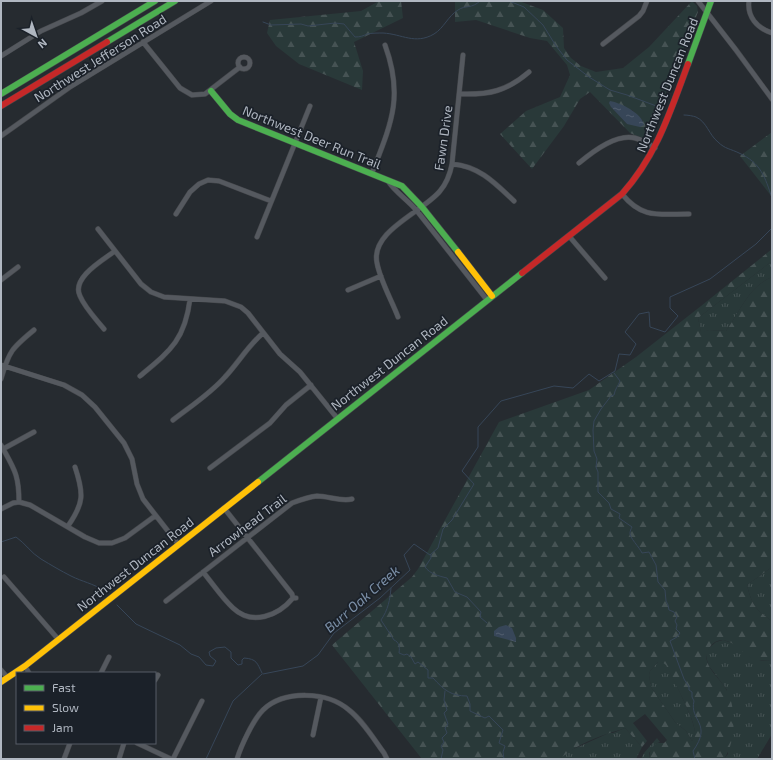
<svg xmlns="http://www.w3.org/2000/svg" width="773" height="760" font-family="'Exo 2',sans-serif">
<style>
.grass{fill:url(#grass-tufts)}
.forest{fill:url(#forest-firs);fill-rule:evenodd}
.water{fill:url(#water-ripples)}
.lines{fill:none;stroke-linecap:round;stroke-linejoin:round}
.stream{stroke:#374658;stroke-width:1}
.street-casing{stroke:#44474b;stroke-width:5.5}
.fast-casing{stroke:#44474b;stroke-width:7}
.slow-casing{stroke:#44474b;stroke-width:7}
.jam-casing{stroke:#44474b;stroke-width:7}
.street{stroke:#55595f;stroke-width:4.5}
.fast{stroke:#4caf50;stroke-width:6}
.slow{stroke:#ffc107;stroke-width:6}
.jam{stroke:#c62828;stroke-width:6}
.labels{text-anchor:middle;stroke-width:3.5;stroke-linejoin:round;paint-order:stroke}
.street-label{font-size:13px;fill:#b0b7c1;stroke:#1b2129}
.water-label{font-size:14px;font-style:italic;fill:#7b8fa7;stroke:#1b2129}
</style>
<defs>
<pattern id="grass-tufts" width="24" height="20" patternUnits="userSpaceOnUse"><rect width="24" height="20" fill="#293939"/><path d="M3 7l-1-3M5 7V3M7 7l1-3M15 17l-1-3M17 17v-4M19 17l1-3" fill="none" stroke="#465354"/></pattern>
<pattern id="forest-firs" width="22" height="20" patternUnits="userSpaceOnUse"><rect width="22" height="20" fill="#293939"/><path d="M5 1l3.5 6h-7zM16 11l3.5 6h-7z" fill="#465354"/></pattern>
<pattern id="water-ripples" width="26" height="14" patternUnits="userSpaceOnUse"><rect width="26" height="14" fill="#374658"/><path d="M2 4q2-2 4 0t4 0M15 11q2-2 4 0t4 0" fill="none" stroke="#515e6e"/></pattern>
</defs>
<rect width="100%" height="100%" fill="#262b30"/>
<path class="grass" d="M772,261v16c-24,10 -32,35 -46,54l-17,-1 -8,3 -3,-15z
M772,567v54c-17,-12 -20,-16 -25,-36z
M723,640l12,4 15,13 12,4 10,-1v74l-15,25h-33l4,-5 -1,-64 -18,-24 -2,-6 -1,-7 3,-5 7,-6z
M658,662h4l4,2c7,15 28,54 29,68 0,4 -1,6 -3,9l-6,-10 -11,-9 -24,-35 -2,-12 1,-4z
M625,728l17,19 -6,12h-76l7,-7 42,-19h4z
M657,738l3,4 -3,1 -8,10 1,6h-9l3,-6z"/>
<path class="forest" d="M379,1h22l2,17 -49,24 9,29 -1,19 -63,-26 -23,-18 -9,-13 3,-13 91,-9z
M455,1h64l24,9 20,18 1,20 7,10 10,8 15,6 27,-4 26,-21 43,-46 5,5 1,6 -36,91 -8,24 -7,12 -2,1 -15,-7 -40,-41 -10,7 -16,27 -32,43 -32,-35 26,-23 34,-14 10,-22 -3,-10 -20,-24 -17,-3 -54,-18 -21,2zM611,107l21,3 11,11 -16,3z
M772,132v65l-32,-41z
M772,249v12l-74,57 3,14 8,-2 17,1c14,-19 22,-44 46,-54v290l-25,18c5,20 8,24 25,36v39c-7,1 -14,1 -21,-2 -9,-5 -15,-16 -28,-18 -10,-1 -19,12 -16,21 3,11 14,19 19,28 11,18 10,53 -2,70h-74c-1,-8 1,-11 7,-16h7l3,-3 -22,-26 -12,9 14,18 -5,6 -17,-19c-6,3 -12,3 -18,6 -16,5 -35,14 -47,25h-138l-90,-114 80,-68 6,-8 81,-147 90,-32 47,-33 65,-51zM658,662h4l4,3c7,15 28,52 29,67 0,3 -1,6 -3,9l-6,-10 -11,-9 -24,-35 -2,-12 1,-4z"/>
<path class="water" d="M610,101c11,2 32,12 34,24l-4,2 -13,-3 -16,-17 -2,-4z
M506,625l6,3 4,10v4l-22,-6v-5l5,-4z"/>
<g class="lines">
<path class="stream" d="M509,1l15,6 19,18 13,21 11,14 22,17 21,13 17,5 32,12
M263,22l8,3 30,-1 7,2 27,-3 9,1 11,13c5,0 8,-1 12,-3 5,-1 11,-1 16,-1 19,1 32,12 51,1 10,-6 14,-18 24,-24 7,-5 14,-1 22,-9
M684,115c4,0 9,1 12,2 11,5 13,18 22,25 7,7 13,7 21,11 22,10 26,24 33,45
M614,373l6,8c-2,5 -5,8 -6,14l-3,1 -10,13 -7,12 -1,9 1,21 3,8 -1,8 2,5v20l11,11 2,6 9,5 -1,4 13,9c-1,2 -2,4 -2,6 -1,4 10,15 12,20l7,-1 7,13 2,17 7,8 1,11 2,4 1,5 5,2 3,5 -2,4 2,4 -1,4 4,4 -3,4 -7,4 14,38 5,8v3l3,2v5l2,4c-5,20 19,22 -1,50l2,8
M1,542l15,-5c9,6 15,16 25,22 10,6 20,12 30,17 12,6 21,7 34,15
M431,555v3l-6,9c5,7 14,9 22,11l8,14 12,5 14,15 -1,5 7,6
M391,588c-1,12 -3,22 -10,32l13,20c5,2 6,7 5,13l5,2 3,-1 4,3 4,7 3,-2 10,8v8h5c11,12 18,18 34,18l3,8v7l15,7 4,-2 14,14 -4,13 6,3 -2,6 1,7
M117,605l19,19 44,21 11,9 8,3 7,8 7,1 3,-5 -6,-5 -1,-4 7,-4 9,-1 6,5v6l7,7 4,-1v-4l2,-2c13,1 13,5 18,15
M263,674l40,-8 15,-11 16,-22 46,-35 30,-28 -6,-15 10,-11 16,11 8,-7 5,-19 9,-9 22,-36 -12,-13 16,-24v-20l23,-26 53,-15 19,2 16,-14 10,7 16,-10 4,-17 11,1 6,-11 -11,-12 14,-18 10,-2 1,15 15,5 13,-16 -8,-8v-11l40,-18 46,-35 16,-16
M206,759l27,-58 29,-27
M441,759l2,-9 -2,-4 3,-4 -2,-4 5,-5 -2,-5 3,-4 -4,-11 3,-3 -3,-10 1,-9"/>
<g class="street-casing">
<path id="street" d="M698,1l38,49 36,49
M749,1c-2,16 8,27 23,32
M143,42l37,46 12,7 13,-1 35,-27
M603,44l36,-28 4,-5 4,-10
M1,56l40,-25 40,-18 21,-12
M238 63a6 6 0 1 1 12 0a6 6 0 1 1-12 0Z
M460,94c29,1 47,-3 69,-22
M1,136l69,-49 141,-86
M579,163c13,-11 38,-30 56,-25 7,2 14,6 20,10
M452,164c27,2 43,19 62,37
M372,173c19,-49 32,-76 13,-128
M388,181c7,11 20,19 29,30l70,89
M622,194c20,25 37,20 67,20
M176,214l14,-22 9,-8 9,-4 11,1 52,20
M98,229l43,55 10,8 13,5 61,4 16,6 7,6 32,41 20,18 37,46
M569,236l36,42
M257,237l53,-131
M1,280l17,-13
M348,290l33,-14
M398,317c-6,-16 -18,-37 -21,-54 -7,-32 46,-51 63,-72 7,-8 10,-17 12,-27l11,-109
M104,329c-8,-10 -19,-21 -24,-33 -9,-18 23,-36 35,-45
M1,365l63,20 18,10 13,12 29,36 8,16 5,25 6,15 35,45
M140,376c30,-25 45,-36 50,-77
M1,379c8,-28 11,-31 33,-49
M173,420c18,-14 37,-26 52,-43 14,-15 22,-30 38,-44
M1,445c13,24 18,29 18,57
M3,449l31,-17
M210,468l60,-45 16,-18 25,-20
M224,508l68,86 1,4h3
M1,509l12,-6 6,-1 11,3 55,32 14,6h13l13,-5 30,-22
M68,526c16,-23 16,-32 7,-59
M203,572c10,12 19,26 30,36 19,18 45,8 60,-10
M4,577l54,62
M166,601l126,-98c8,-3 16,-6 25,-7 12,0 24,6 35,3
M25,666l4,7
M1,670l6,7
M101,673l8,-16
M155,680l3,-5
M313,735l8,-38
M137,743l34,16
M64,759l6,-16
M119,759l5,-16
M173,759l29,-58
M237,759c4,-13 16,-39 26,-49 21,-20 64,-19 86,0 14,11 24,28 35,43l3,6"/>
</g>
<g class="fast-casing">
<path id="fast" d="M107,42l68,-41
M688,64l23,-63
M211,91l19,23 8,6 164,66 20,21 36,45
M1,94l154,-93
M258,482l264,-209"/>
</g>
<g class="slow-casing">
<path id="slow" d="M458,252l34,44
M1,682l24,-16 233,-184"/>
</g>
<g class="jam-casing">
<path id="jam" d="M1,106l106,-64
M522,273l100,-79c35,-39 48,-82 66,-130"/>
</g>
<use href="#street" class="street"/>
<use href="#fast" class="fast"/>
<use href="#slow" class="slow"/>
<use href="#jam" class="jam"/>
</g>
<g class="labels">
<g class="street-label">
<text transform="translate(100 58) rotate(-32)" y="5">Northwest Jefferson Road</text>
<text transform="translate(667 85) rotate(-68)" y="5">Northwest Duncan Road</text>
<text transform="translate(312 137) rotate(22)" y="5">Northwest Deer Run Trail</text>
<text transform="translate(443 138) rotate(-82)" y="5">Fawn Drive</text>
<text transform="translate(389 363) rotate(-38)" y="5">Northwest Duncan Road</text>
<text transform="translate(247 525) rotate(-37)" y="5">Arrowhead Trail</text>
<text transform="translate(135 564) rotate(-38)" y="5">Northwest Duncan Road</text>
</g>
<g class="water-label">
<text transform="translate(362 599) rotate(-41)" y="5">Burr Oak Creek</text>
</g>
</g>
<rect width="773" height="760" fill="none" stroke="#b0b7c1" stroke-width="4"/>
<rect x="16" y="672" width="140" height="72" fill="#1b2129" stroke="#575d66"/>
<rect x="24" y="685" width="20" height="6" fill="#4caf50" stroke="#575d66"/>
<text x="52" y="692" font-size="12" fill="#b0b7c1">Fast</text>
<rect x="24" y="705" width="20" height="6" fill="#ffc107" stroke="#575d66"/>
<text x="52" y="712" font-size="12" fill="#b0b7c1">Slow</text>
<rect x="24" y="725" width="20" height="6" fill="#c62828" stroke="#575d66"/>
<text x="52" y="732" font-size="12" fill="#b0b7c1">Jam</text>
<g transform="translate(36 36) rotate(140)" stroke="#1b2129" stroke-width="3" paint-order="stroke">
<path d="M0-3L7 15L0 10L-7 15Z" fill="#b0b7c1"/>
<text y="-6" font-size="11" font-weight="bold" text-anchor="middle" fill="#b0b7c1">N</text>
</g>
</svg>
